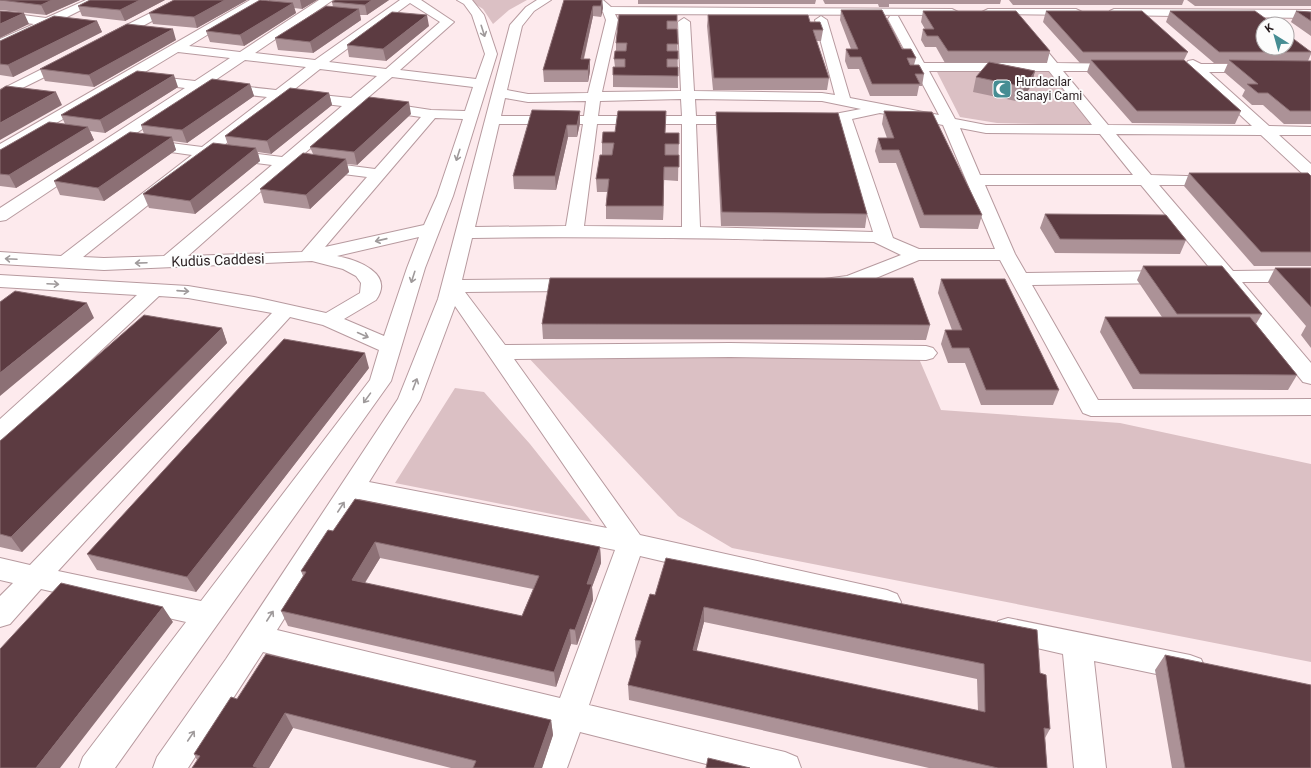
<svg xmlns="http://www.w3.org/2000/svg" width="1311" height="768" font-family="Roboto,sans-serif">
<style>
.green{fill:#dbc0c4}
.lines{fill:none;stroke-linecap:round;stroke-linejoin:round}
.minor-casing{stroke:#b79a9f;stroke-width:2}
.minor{fill:#fff;fill-rule:evenodd}
.wall{fill:#ac9297;fill-rule:evenodd}
.shaded-wall{fill:#8c7075}
.building{fill:#5c3b41;stroke:#8c7075;fill-rule:evenodd}
.oneway{stroke:#9f9a9b}
.labels{text-anchor:middle;stroke-width:4;stroke-linejoin:round;paint-order:stroke}
.far-poi-label{font-size:12px;fill:#291e20;stroke:#fcfcfc;text-anchor:start}
.street-label{font-size:14px;fill:#291e20;stroke:#fcfcfc}
</style>
<rect width="100%" height="100%" fill="#fdeaed"/>
<path class="green" d="M469,0h58l-18,10 -16,14 -10,-15z
M937,72h114l41,53 -95,-2 -37,-6z
M525,354h392l24,56 179,13 191,41v198l-579,-114 -54,-32z
M455,388l29,4 46,52 62,78 -197,-39z"/>
<g class="lines">
<g class="minor-casing">
<path id="minor" d="M86,0h15l-40,20 16,2 2,3 -2,3 -28,-2 -49,22v-9l34,-15 -34,-4v-8l46,6z
M176,0h15l-78,42 -4,1 -6,-4 2,-3z
M250,0h14l-75,46 51,6 79,-52h14l-78,53 60,7 85,-60h21l33,22 -54,48 76,9 9,-25 -13,-39 -8,-11 -7,-4h15l12,15 13,39 -44,142 -28,72 -34,113 -276,387h-36l4,-11 103,-135 -145,-33 -31,35 -10,3v-31l13,-13 -13,-3v-22l30,7 242,-252 -84,-15 -29,-2 -151,142 -8,2v-21l137,-124 -137,-8v-12l188,11 66,11 72,16 34,-20 1,-10 -5,-7 -13,-7 -31,-8 -208,9 -104,-6v-12l61,4 131,-101 -50,-7 -3,-3 3,-3 5,-2 55,7 65,-50 -66,-7 -195,130 -6,1v-13l185,-120 -57,-7 -123,72 -5,2v-11zM410,3l30,19 -54,47 -57,-7zM178,52l52,6 -35,23 -55,-6zM245,60l61,7 -30,23 -65,-7zM320,69l57,7 -26,22 -60,-6zM392,77l81,10 -8,24 -34,-1 -66,-10zM282,99l60,7 -60,51 -63,-8zM357,108l64,9 -46,52 -77,-10zM435,118l28,1 -26,77 -13,29 -99,22zM208,157l64,8 -108,91 -60,2 -21,-1zM288,167l79,10 -65,75 -114,4zM419,237l-12,31 -23,68 -40,-17 32,-19c19,-27 -19,-40 -39,-44zM290,317l33,8 56,25 -9,30 -169,221 -143,-30z
M537,0h14l-17,11 -12,15 -15,64 21,4 60,-1 18,-73 -3,-8 -13,-12h13l8,7 341,2 6,3 -6,3 -337,-1 3,6 -16,72 79,-1 -3,-69 6,-4 6,4 4,69 128,2 13,2 -20,-75 6,-4 6,4 23,78 89,17 -51,-96 2,-3h8l26,47h119l-20,-26 6,-4 4,1 24,29 66,1 2,3 -2,3 -5,1h-55l45,54 144,1 -58,-54h-32l-5,-1 -2,-3 2,-3 29,-1 2,-3 5,-1 8,4h110v8h-102l60,54 42,1v8h-32l32,29v14l-6,-2 -44,-41 -145,-1 35,41 70,2 2,3 -2,3 -6,2h-56l74,86 78,-1v12h-69l69,81v21l-8,-2 -81,-99 -12,-2 -3,-4 6,-5 -72,-87h-156l30,69 11,19 143,-2 7,2 3,4 -3,4 -7,2 -137,2 66,115 213,-1v16l-220,1 -8,-3 -83,-153h-81l-62,26 -26,3 -7,-2 -3,-4 3,-4 23,-3 54,-21 -27,-13c-134,-3 -268,-6 -402,-4l-10,42 116,-1 7,2 3,4 -3,4 -7,2 -113,1 40,53 225,-2 196,3 7,2 4,5 -4,5 -7,2 -196,-3 -216,2 126,176 247,55 10,4 4,8 -4,8 -10,4 -247,-58 -51,149 196,47 12,5 4,11h-79l-142,-36 -13,36h-32l16,-43 -288,-73 -75,116h-35l4,-11 69,-98 172,-260 40,-100 72,-274 16,-18zM929,71h120l43,54h-106l-31,-6zM505,98l23,4 58,-1 -2,15h-83zM681,99l1,17h-84l2,-15zM695,99l127,2 39,8 -37,7 -20,1 -2,3 2,3 20,1 14,-2 35,110 -173,-5 -4,-103h49l5,-1 2,-3 -2,-3 -5,-1h-49zM880,113l63,12 52,124h-76l-26,-11 -41,-119zM499,124h84l-17,102 -91,1zM597,124h85v103l-98,-1zM960,128l26,5 114,1 33,41h-153zM455,306l152,222 -238,-46 51,-82zM359,499l256,51 -55,148 -283,-68z
M988,9h88l6,3 -6,3 -92,-1 -2,-2z
M1114,9l197,1v8l-201,-3 -2,-2 2,-2z
M68,56l5,1 1,3 -1,3 -73,36v-9z
M1008,618l182,37 11,4 4,9 -4,9 -11,4 -96,-20 12,107h-32l-11,-114 -65,-15 -4,-9 4,-9z"/>
</g>
<use href="#minor" class="minor"/>
</g>
<path class="wall" d="M0,0h80l-34,15 -46,-5z
M90,0h75l-40,21 -43,-5 -4,-10z
M174,0h73l-50,28 -44,-4 -4,-11z
M269,0h48l-15,9 -8,-1 2,5 -52,33 -34,-4 -4,-11 63,-30z
M335,0h54l-22,15h-7l1,5 -48,33 -35,-3 -3,-12 58,-31 -1,-5z
M564,0h38l1,8 -2,9 -8,-1 -9,43 6,12 -2,11h-44l-1,-12z
M638,0h178l-1,4h-177z
M823,0h178l-1,4h-111v3h-10l-1,-3h-53z
M1009,0h175l-2,5h-169z
M1187,0h124v6h-116z
M841,10l75,48 -2,7 10,9 -2,12h-3l-2,10h-47l-11,-27h-11l-3,-8 1,-12h5l-11,-29z
M923,11l127,40 -3,12h-51l39,8 -4,15 -11,16 -47,-10 3,-15 12,-14h-43l-9,-16h-11l-4,-7 2,-11h2l-4,-7z
M1046,11l142,41 -4,8 57,51 -6,13 -103,-1 -45,-51 3,-9h-10l-37,-41z
M1170,11l141,40v3l-3,7h3v63h-27l-21,-19h-11l-10,-9 3,-6 -21,-18 4,-9h-14l-48,-41z
M1296,11l15,1v24l-20,-14z
M677,15l1,73 -65,-1v-12l2,-8 -1,-8 2,-8v-8z
M708,15l102,7 13,8 -2,11h-5l13,37 -2,12h-114l-6,-64z
M97,21l5,11 -89,45 -13,-2v-34z
M429,26l-43,35 -37,-4 -2,-12z
M176,40l-82,47 -49,-6 -5,-12z
M250,84l4,12 -67,47 -14,-2 3,9 -72,51 -44,-6 -6,-14 90,-47 -3,-9z
M178,87l-73,46 -15,-2 4,9 -78,48 -16,-2v-36l65,-26 -4,-9z
M329,93l3,12 -61,49 -13,-2 2,9 -65,53 -46,-6 -6,-14 85,-49 -3,-9z
M580,111v12l-3,14h-9l-12,53 -42,-1 -1,-13z
M884,111l98,104 -4,14 -58,-1 -24,-65h-17l-4,-12 3,-13h9l-5,-14z
M716,112l151,102 -2,14 -144,-2 -5,-102z
M411,114l-54,51 -10,-1 2,8 -39,37 -46,-6 -4,-14 53,-35 -3,-7z
M666,133h13l-1,48 -14,-1 -1,40 -57,-1v-13l1,-14h-10l-1,-13 6,-24v-12z
M1189,173l122,3v90h-57l-70,-80z
M1045,214l141,26 -6,14 -125,-1 -15,-25z
M1143,266l119,48 -6,10 41,51 -9,15 -155,-1 -33,-57 5,-15h57l-25,-37z
M1275,268h36v80l-10,-13 5,-9 -38,-44z
M941,279l118,111 -6,15h-72l-16,-42h-17l-7,-19 4,-14h7l-14,-37z
M542,324l388,1 -4,15 -383,-1z
M222,328l5,15 -205,209 -22,-5v-106z
M369,368l-173,224 -99,-22 -10,-16z
M333,531l267,16 1,16 -9,24 1,13 -16,45 -6,-1 -15,43 -268,-61 -7,-15 22,-35 -2,-5zM380,558l153,31 -11,27 -157,-33z
M650,594l390,79 10,56 -5,9 2,30h-118l-300,-68 -1,-15 9,-30h-1l-1,-15zM704,622l273,57 1,32 -282,-60z
M1165,655l146,113h-139l-17,-98z
M237,699l314,21 2,15 -11,33h-91l-158,-40 -24,40h-77l5,-8 -3,-6z"/>
<path class="shaded-wall" d="M52,0h28l-34,15 -5,-10z
M140,0h25l-40,21 -5,-11z
M225,0h22l-50,28 -3,-11z
M300,0h17l-15,9z
M372,0h17l-22,15 -2,-10z
M602,0l1,8 -2,9v-11z
M293,3l3,10 -52,33 -4,-11z
M593,6v10l-12,54v-11z
M359,9l2,11 -48,33 -3,-11z
M24,13l5,11 -29,14v-14z
M427,15l2,11 -43,35 -3,-12z
M97,21l5,11 -89,45 -5,-12z
M173,29l3,11 -82,47 -5,-12z
M590,59v12l-2,11v-12z
M1035,71l-4,15 -11,16 4,-15z
M174,75l4,12 -73,46 -5,-13z
M250,84l4,12 -67,47 -5,-13z
M56,92l6,13 -62,35v-17z
M329,93l3,12 -61,49 -4,-13z
M409,102l2,12 -54,51 -3,-13z
M580,111v12l-3,14v-12z
M567,125l1,12 -12,53 -1,-14z
M88,127l6,13 -78,48 -7,-13z
M172,137l4,13 -72,51 -6,-13z
M256,148l4,13 -65,53 -5,-13z
M346,159l3,13 -39,37 -4,-14z
M664,167v13l-1,40v-14z
M87,303l7,15 -94,78v-23z
M222,328l5,15 -205,209 -11,-15z
M365,353l4,15 -173,224 -9,-15z
M375,542l5,16 -23,37 -5,-15z
M600,547l1,16 -9,24 1,13 -16,45 -2,-15 12,-46z
M163,607l10,15 -113,146h-24z
M704,607v15l-11,43v-15z
M570,629l1,15 -15,43 -2,-15z
M285,713l8,15 -24,40h-15l-1,-2z
M551,720l2,15 -11,33h-8z"/>
<path class="building" d="M0,0h52l-11,5z
M90,0h50l-20,10 -42,-4z
M174,0h51l-31,17 -45,-4z
M260,0l33,3 -53,32 -34,-4z
M335,0h37l-7,5 -33,-3z
M564,0h38l-1,6h-8l-12,53h9l-2,11h-45z
M326,6l33,3 -49,33 -35,-4z
M841,10h41l20,39h9l5,9h-9l3,7h9l5,9h-9l5,10h-48l-11,-27h-11l-4,-8h12z
M0,11l24,2 -24,11z
M923,11h93l34,40h-102l-10,-15h-11l-4,-7h11z
M1046,11h96l46,41h-105z
M1170,11h85l18,13h-10v24h24v-14l24,18h-92z
M1296,11l15,1v9z
M392,12l35,3 -44,34 -36,-4z
M619,15h58v6h-10v8h10l1,15h-11v7h11v8h-11v8h11v9l-65,-1v-8h12v-8h-11l1,-8h11l1,-8h-11z
M708,15h100l2,7h10l3,8h-10l16,48h-115z
M54,16l43,5 -89,44 -8,-1v-23z
M127,24l46,5 -84,46 -49,-6z
M1091,60h93l57,51h-104z
M1229,60l82,1v50h-21l-22,-18h-10l-11,-9h11z
M989,62l46,9 -11,16 -48,-10z
M137,71l37,4 -74,45 -39,-5z
M212,79l38,5 -68,46 -41,-5z
M6,86l50,6 -56,31v-33z
M290,88l39,5 -62,48 -42,-5z
M369,97l40,5 -55,50 -44,-5z
M532,110l48,1 -3,14h-10l-12,51h-42z
M618,111h48l-1,22h14v11h-14v11h14v12h-15l-1,39h-57l3,-27h-13l4,-24h12l2,-12h-12l1,-11h12z
M884,111l48,1 50,103h-58l-25,-65h-17l-4,-12h16z
M716,112l122,1 29,101 -145,-2z
M49,122l39,5 -79,48 -9,-1v-24z
M130,132l42,5 -74,51 -44,-7z
M213,143l43,5 -66,53 -47,-7z
M303,153l43,6 -40,36 -46,-6z
M1189,173h119l3,3v76h-50z
M1045,214l121,1 20,25 -126,-1z
M1143,266h79l40,48h-85z
M1275,268h36v39z
M550,278h363l17,47 -388,-1z
M941,279h64l54,111h-73l-17,-42h-17l-7,-18h17z
M15,291l72,12 -87,70v-71z
M144,315l78,13 -211,209 -11,-3v-93z
M1105,317h145l47,58 -157,-1z
M284,339l81,14 -178,224 -100,-23z
M355,499l245,48 -13,37h5l-17,46 -5,-1 -16,43 -273,-61 25,-39 -5,-1 27,-41 5,1zM375,542l164,34 -17,40 -170,-36z
M666,558l371,72 3,43 6,2 4,54 -6,-1 3,40h-49l-370,-83 13,-44 -6,-1 15,-46 5,1zM704,607l280,57 1,48 -292,-62z
M61,583l102,24 -127,161h-36v-119z
M266,654l285,66 -17,48h-61l3,-7 -191,-48 -32,53 6,2h-67l8,-12 -6,-2 37,-57 6,2z
M1165,655l146,30v83h-126z
M708,758l42,10h-44z"/>
<defs><path id="oneway-shaft" d="M-6 0H5M1.5-3L5.5 0L1.5 3" fill="none" stroke-width="1.6" stroke-linecap="round" stroke-linejoin="round"/></defs>
<g class="oneway">
<use href="#oneway-shaft" transform="translate(483 31) rotate(72)"/>
<use href="#oneway-shaft" transform="translate(458 155) rotate(108)"/>
<use href="#oneway-shaft" transform="translate(381 240) rotate(167)"/>
<use href="#oneway-shaft" transform="translate(11 259) rotate(-177)"/>
<use href="#oneway-shaft" transform="translate(141 263) rotate(178)"/>
<use href="#oneway-shaft" transform="translate(413 277) rotate(108)"/>
<use href="#oneway-shaft" transform="translate(53 284) rotate(3)"/>
<use href="#oneway-shaft" transform="translate(183 291) rotate(4)"/>
<use href="#oneway-shaft" transform="translate(363 335) rotate(24)"/>
<use href="#oneway-shaft" transform="translate(415 384) rotate(-69)"/>
<use href="#oneway-shaft" transform="translate(367 398) rotate(126)"/>
<use href="#oneway-shaft" transform="translate(341 507) rotate(-57)"/>
<use href="#oneway-shaft" transform="translate(270 616) rotate(-57)"/>
<use href="#oneway-shaft" transform="translate(191 736) rotate(-56)"/>
</g>
<defs>
<g id="mosque-square" transform="scale(1)"><rect x="-9" y="-9" width="18" height="18" rx="4" fill="#468d93" stroke="#fcfcfc"/><path d="M3.5-4.9A6 6 0 1 0 3.5 4.9A5 5 0 1 1 3.5-4.9Z" fill="#fff"/></g>
</defs>
<g fill-rule="evenodd">
<use href="#mosque-square" x="1002" y="89"/>
</g>
<g class="labels">
<g class="far-poi-label">
<text x="1016" y="86">Hurdacılar<tspan x="1016" dy="14">Sanayi Cami</tspan></text>
</g>
<g class="street-label">
<text transform="translate(218 260) rotate(-2)" y="5">Kudüs Caddesi</text>
</g>
</g>
<g transform="translate(1275 36) rotate(323)"><circle r="19" fill="#fcfcfc" stroke="#a8a3a4"/>
<path d="M0-3L7 15L0 10L-7 15Z" fill="#468d93"/>
<text y="-6" font-size="11" font-weight="bold" text-anchor="middle" fill="#291e20">K</text>
</g>
</svg>
